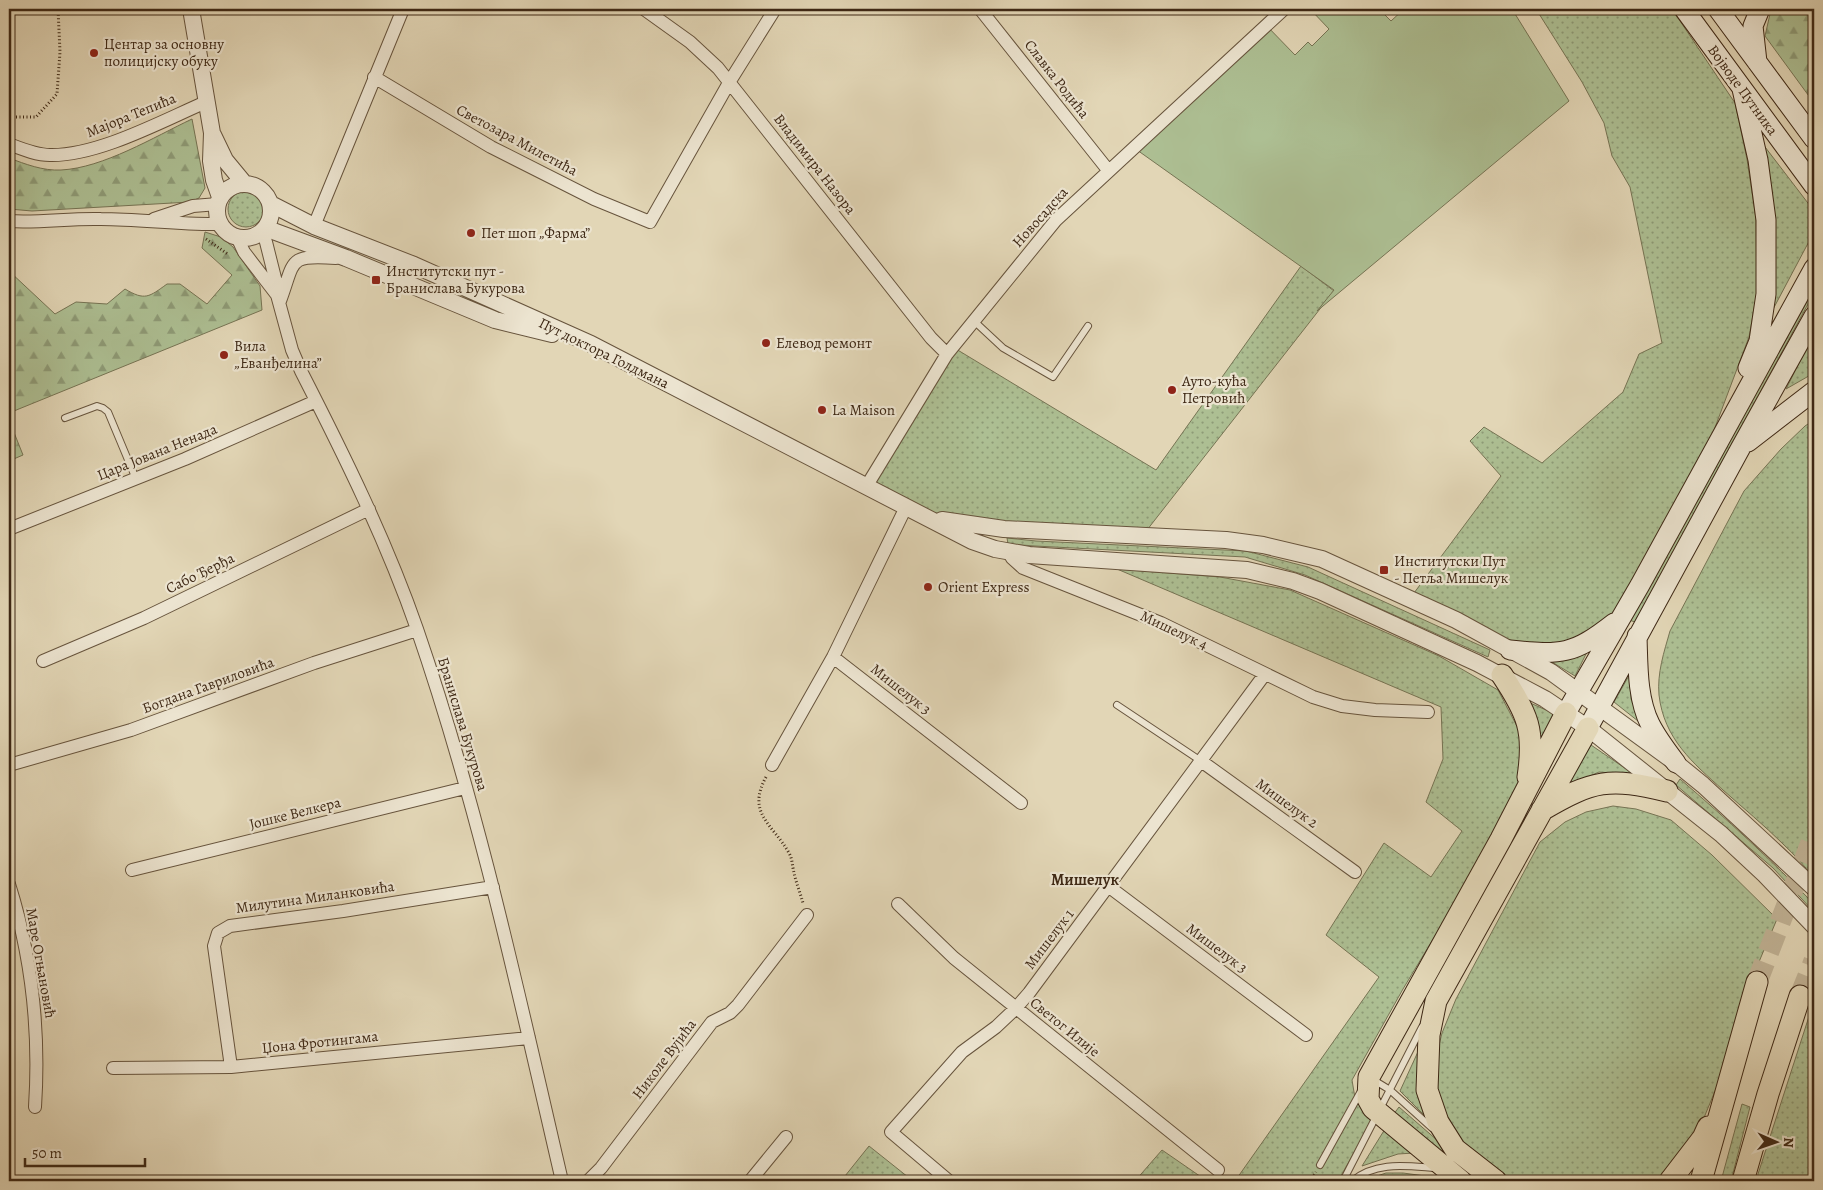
<svg xmlns="http://www.w3.org/2000/svg" width="1823" height="1190" font-family="Alegreya,serif">
<style>
.grass{fill:url(#grass-dots);stroke:#767454}
.forest{fill:url(#forest-firs);stroke:#767454}
.garden{fill:#adbf93;stroke:#767454}
.lines{fill:none;stroke-linecap:round;stroke-linejoin:round}
.trunk-tunnel{stroke:#c1b396;stroke-width:21;stroke-dasharray:21 11;stroke-linecap:butt}
.service-casing{stroke:#67543d;stroke-width:8}
.minor-casing{stroke:#67543d;stroke-width:14}
.tertiary-casing{stroke:#67543d;stroke-width:18}
.secondary-casing{stroke:#3e2815;stroke-width:21}
.trunk-casing{stroke:#3e2815;stroke-width:23}
.path{stroke:#3e2815;stroke-width:3;stroke-dasharray:1 2.5;stroke-linecap:butt}
.service{stroke:#ece4d0;stroke-width:6}
.minor{stroke:#ece4d0;stroke-width:12}
.tertiary{stroke:#ece4d0;stroke-width:16}
.secondary{stroke:#ece4d0;stroke-width:19}
.trunk{stroke:#e2d6b6;stroke-width:21}
.poi-dot{fill:#8f2418;stroke:#ece4d0;stroke-width:2}
.labels{text-anchor:middle;stroke-width:4.5;stroke-linejoin:round;paint-order:stroke}
.poi-label{font-size:15px;fill:#3e2815;stroke:#ece4d0;text-anchor:start}
.street-label{font-size:15px;fill:#3e2815;stroke:#ece4d0}
.neighbourhood-label{font-size:16px;font-weight:bold;fill:#3e2815;stroke:#ece4d0}
</style>
<defs>
<pattern id="grass-dots" width="8" height="8" patternUnits="userSpaceOnUse" patternTransform="scale(1.25)"><rect width="8" height="8" fill="#adbf93"/><path d="M2 2h.1M6 6h.1" fill="none" stroke="#8e9b77" stroke-width="1.8" stroke-linecap="round"/></pattern>
<pattern id="forest-firs" width="22" height="20" patternUnits="userSpaceOnUse" patternTransform="scale(1.25)"><rect width="22" height="20" fill="#adbf93"/><path d="M5 1l3.5 6h-7zM16 11l3.5 6h-7z" fill="#8e9b77"/></pattern>
</defs>
<rect width="100%" height="100%" fill="#e2d6b6"/>
<filter id="stains"><feTurbulence type="fractalNoise" baseFrequency=".004" numOctaves="4"/><feColorMatrix values="0 0 0 0 .2 0 0 0 0 .09 0 0 0 0 .02 0 0 0 .5 -.17"/></filter>
<radialGradient id="worn" r=".72"><stop offset=".6" stop-color="#630" stop-opacity="0"/><stop offset="1" stop-color="#630" stop-opacity=".3"/></radialGradient>
<path class="grass" d="M1536,9h136l63,94 12,56 9,60 1,73 -8,45 -41,109 -85,157 -25,25 -20,15 -67,1 -97,-51 87,-117 -31,-35 14,-14 58,36 81,-71 16,-38 23,-11 -32,-156 -18,-31 -8,-33 -22,-41z
M1762,143l52,68v21l-44,83 4,-94 -2,-29z
M228 209a18 18 0 1 1 36 0a18 18 0 1 1-36 0Z
M1301,266l33,25 -187,239 -145,-5 -71,-13 -57,-29 82,-134 200,121z
M1814,279v14l-179,329 -6,-2z
M1814,333v40l-28,16z
M1814,420v457c-10,-11 -20,-23 -31,-33 -19,-19 -40,-36 -60,-54 -30,-27 -59,-51 -64,-95 -2,-22 5,-43 11,-64l74,-140 37,-42 24,-23z
M1007,538l29,3 210,10 62,16 182,83 -2,7 -183,-82 -60,-18 -210,-11 -27,-2z
M1117,569l103,8 70,13 149,66 59,34 23,44 2,43 -8,26 -112,186 -51,91 3,18 17,23 -34,60h-103l144,-204 -53,-42 58,-92 47,34 31,-46 -36,-29 17,-43 -2,-52z
M1588,650l-13,26 -28,-17z
M1631,672v27l12,26 -29,-23z
M1528,702l27,12 -17,28z
M1591,745l44,30 -36,-3 -34,15z
M1680,779c47,40 91,81 134,125v8l-41,-44 -97,-83z
M1613,806l23,3 35,11 41,35 65,64 -29,69 -28,91 -24,58 -33,42 -4,2h-151l-21,-14 -26,-22 -17,-27 -9,-28v-28l7,-29 14,-34 84,-157 25,-20 21,-10z
M1814,1001v180h-57l1,-7z
M1422,1043l4,74 -26,-26z
M1742,1104l8,3 -19,74h-10z
M1399,1107l85,74h-15l-76,-66z
M1385,1129l29,24 -16,1 -36,12z
M869,1146l44,35h-72z
M1162,1150l45,31h-72z
M1386,1173h17l37,5 4,3h-82z"/>
<path class="forest" d="M1774,9h40v94l-49,-67 5,-22z
M192,119l13,69 -6,10 -9,4 -158,9 -23,-2v-51c16,6 34,13 52,12 42,-2 93,-33 131,-51z
M205,232l16,5 12,10 27,39 2,24 -253,103v-142l46,43 21,-12 31,2 18,-15c20,12 24,8 42,-5h13l27,20 25,-29 -30,-27z
M9,420l14,35 -14,6z"/>
<path class="garden" d="M1310,9h69l12,12 13,-12h108l57,92 -252,210 17,-21 -204,-145 133,-123 32,33 13,-13 4,4 17,-17z"/>
<g class="lines">
<path class="trunk-tunnel" d="M1757,982l57,-147
M1800,996l14,-35"/>
<g class="service-casing">
<path id="service" d="M974,321l29,27 50,29 35,-51
M65,418l32,-12 6,2 5,4 28,67
M1117,705l84,56
M1372,1079l18,11 42,38
M1320,1165l41,-74
M1343,1181l79,-154
M1352,1181c24,-20 54,-15 83,-13"/>
</g>
<g class="minor-casing">
<path id="minor" d="M644,9l46,33 28,26 213,270 16,16
M980,9l128,161
M374,77l117,70 103,52 56,23 80,-141 45,-72
M9,144c13,5 27,11 41,11 48,1 112,-34 156,-53
M154,219l39,-13 25,-2
M9,221c31,2 61,-3 92,-2 40,0 80,6 120,5
M314,226l89,-217
M262,232l4,10 10,40 1,13 15,55 9,21c43,84 85,169 116,258 62,180 102,367 145,552
M237,237l7,15 33,43
M280,301c15,-40 7,-47 56,-43
M866,487l81,-133 109,-134 228,-211
M9,529l176,-70 131,-58
M1008,551l4,7 11,10 138,55 152,74 29,9 33,4 53,2
M833,657l188,146
M43,661l101,-43 225,-109
M1201,761l154,111
M9,765l122,-35 183,-67 103,-33
M772,765l61,-108 73,-150
M132,870l333,-82
M9,884c23,73 31,147 26,223
M1108,886l198,149
M898,904l56,54 264,212
M231,1067l-17,-121 4,-13 12,-7 113,-15 150,-24
M113,1068l118,-1 298,-29
M588,1181l13,-13 111,-146 18,-9 8,-8 69,-90
M750,1181l36,-44
M949,1181l-58,-49 71,-80 34,-25 19,-18 14,-16 236,-319"/>
</g>
<g class="tertiary-casing">
<path id="tertiary" d="M191,9l21,124 -1,28 3,19 6,17
M213,135l12,25 19,23
M217 211a27 27 0 1 1 54 0a27 27 0 1 1-54 0Z
M271,204l43,22 100,39 177,79 381,197 23,8 34,6 218,15 46,11 27,10 157,72 68,36 43,29 133,106 44,41 49,51
M265,228l81,30 149,62 57,14
M942,520l62,9 222,11 37,5 59,14 134,61 95,52 125,91 27,22 111,103"/>
</g>
<g class="secondary-casing">
<path id="secondary" d="M1684,9l130,177
M1718,9l96,130
M1757,62l-4,-36 7,-17
M1742,89l16,71 8,60v74l-7,47 -11,27
M1748,442l66,-51
M1637,636c1,29 0,62 13,88 7,14 17,27 26,39
M1510,650c52,5 63,5 104,-27
M1566,713l74,-128 174,-317
M1588,728l152,-279 74,-133"/>
</g>
<g class="trunk-casing">
<path id="trunk" d="M1502,675c26,39 33,56 26,102
M1542,810c51,-30 67,-33 125,-19
M1461,1181l-88,-73 -5,-9 1,-22 132,-238 65,-126
M1496,1181l-41,-32 -17,-27 -11,-32 2,-55 7,-34 152,-273
M1670,1181l33,-43 5,-11
M1701,1181l56,-199
M1743,1181l25,-87 32,-98"/>
</g>
<path class="path" d="M9,117h27l21,-23 3,-42 -2,-43
M206,239l23,16
M766,777c-20,37 7,47 23,76 3,5 3,10 4,15 2,12 7,24 10,35
M1310,1181l6,-9"/>
<use href="#service" class="service"/>
<use href="#minor" class="minor"/>
<use href="#tertiary" class="tertiary"/>
<use href="#secondary" class="secondary"/>
<use href="#trunk" class="trunk"/>
</g>
<g class="poi-dot">
<circle cx="94" cy="53" r="5"/>
<circle cx="471" cy="233" r="5"/>
<rect x="371" y="275" width="10" height="10" rx="2.5"/>
<circle cx="766" cy="343" r="5"/>
<circle cx="224" cy="355" r="5"/>
<circle cx="1172" cy="390" r="5"/>
<circle cx="822" cy="410" r="5"/>
<rect x="1379" y="565" width="10" height="10" rx="2.5"/>
<circle cx="928" cy="587" r="5"/>
</g>
<g class="labels">
<g class="poi-label">
<text x="104" y="49">Центар за основну<tspan x="104" dy="17">полицијску обуку</tspan></text>
<text x="481" y="238">Пет шоп „Фарма”</text>
<text x="386" y="276">Институтски пут -<tspan x="386" dy="17">Бранислава Букурова</tspan></text>
<text x="776" y="348">Елевод ремонт</text>
<text x="234" y="351">Вила<tspan x="234" dy="17">„Еванђелина”</tspan></text>
<text x="1182" y="386">Ауто-кућа<tspan x="1182" dy="17">Петровић</tspan></text>
<text x="832" y="415">La Maison</text>
<text x="1394" y="566">Институтски Пут<tspan x="1394" dy="17">- Петља Мишелук</tspan></text>
<text x="938" y="592">Orient Express</text>
</g>
<g class="street-label">
<text transform="translate(1057 79) rotate(52)" y="5">Славка Родића</text>
<text transform="translate(1743 90) rotate(54)" y="5">Војводе Путника</text>
<text transform="translate(131 115) rotate(-22)" y="5">Мајора Тепића</text>
<text transform="translate(517 140) rotate(28)" y="5">Светозара Милетића</text>
<text transform="translate(815 164) rotate(52)" y="5">Владимира Назора</text>
<text transform="translate(1040 217) rotate(-48)" y="5">Новосадска</text>
<text transform="translate(604 353) rotate(26)" y="5">Пут доктора Голдмана</text>
<text transform="translate(157 452) rotate(-22)" y="5">Цара Јована Ненада</text>
<text transform="translate(200 573) rotate(-26)" y="5">Сабо Ђерђа</text>
<text transform="translate(1174 630) rotate(25)" y="5">Мишелук 4</text>
<text transform="translate(208 685) rotate(-20)" y="5">Богдана Гавриловића</text>
<text transform="translate(901 689) rotate(38)" y="5">Мишелук 3</text>
<text transform="translate(463 724) rotate(73)" y="5">Бранислава Букурова</text>
<text transform="translate(1287 803) rotate(36)" y="5">Мишелук 2</text>
<text transform="translate(295 813) rotate(-14)" y="5">Јошке Велкера</text>
<text transform="translate(315 897) rotate(-8)" y="5">Милутина Миланковића</text>
<text transform="translate(1049 939) rotate(-53)" y="5">Мишелук 1</text>
<text transform="translate(1217 948) rotate(37)" y="5">Мишелук 3</text>
<text transform="translate(41 963) rotate(80)" y="5">Маре Огњановић</text>
<text transform="translate(1065 1027) rotate(39)" y="5">Светог Илије</text>
<text transform="translate(320 1042) rotate(-6)" y="5">Џона Фротингама</text>
<text transform="translate(664 1059) rotate(-53)" y="5">Николе Вујића</text>
</g>
<g class="neighbourhood-label">
<text x="1085" y="885">Мишелук</text>
</g>
</g>
<rect width="1823" height="1190" fill="none" stroke="#e2d6b6" stroke-width="30"/>
<rect x="10" y="10" width="1803" height="1170" fill="none" stroke="#3e2815" stroke-width="2.5"/>
<rect x="15" y="15" width="1793" height="1160" fill="none" stroke="#3e2815"/>
<g transform="translate(1776 1142) rotate(92)" stroke="#ece4d0" stroke-width="4" paint-order="stroke">
<path d="M0-4L9 19L0 12L-9 19Z" fill="#3e2815"/>
<text y="-8" font-size="14" font-weight="bold" text-anchor="middle" fill="#3e2815">N</text>
</g>
<path d="M25 1158v8h120v-8" fill="none" stroke="#3e2815" stroke-width="2.5"/>
<text x="32" y="1158" font-size="15" fill="#3e2815" stroke="#ece4d0" stroke-width="4" paint-order="stroke">50 m</text>
<rect width="100%" height="100%" filter="url(#stains)"/>
<rect width="100%" height="100%" fill="url(#worn)"/>
</svg>
